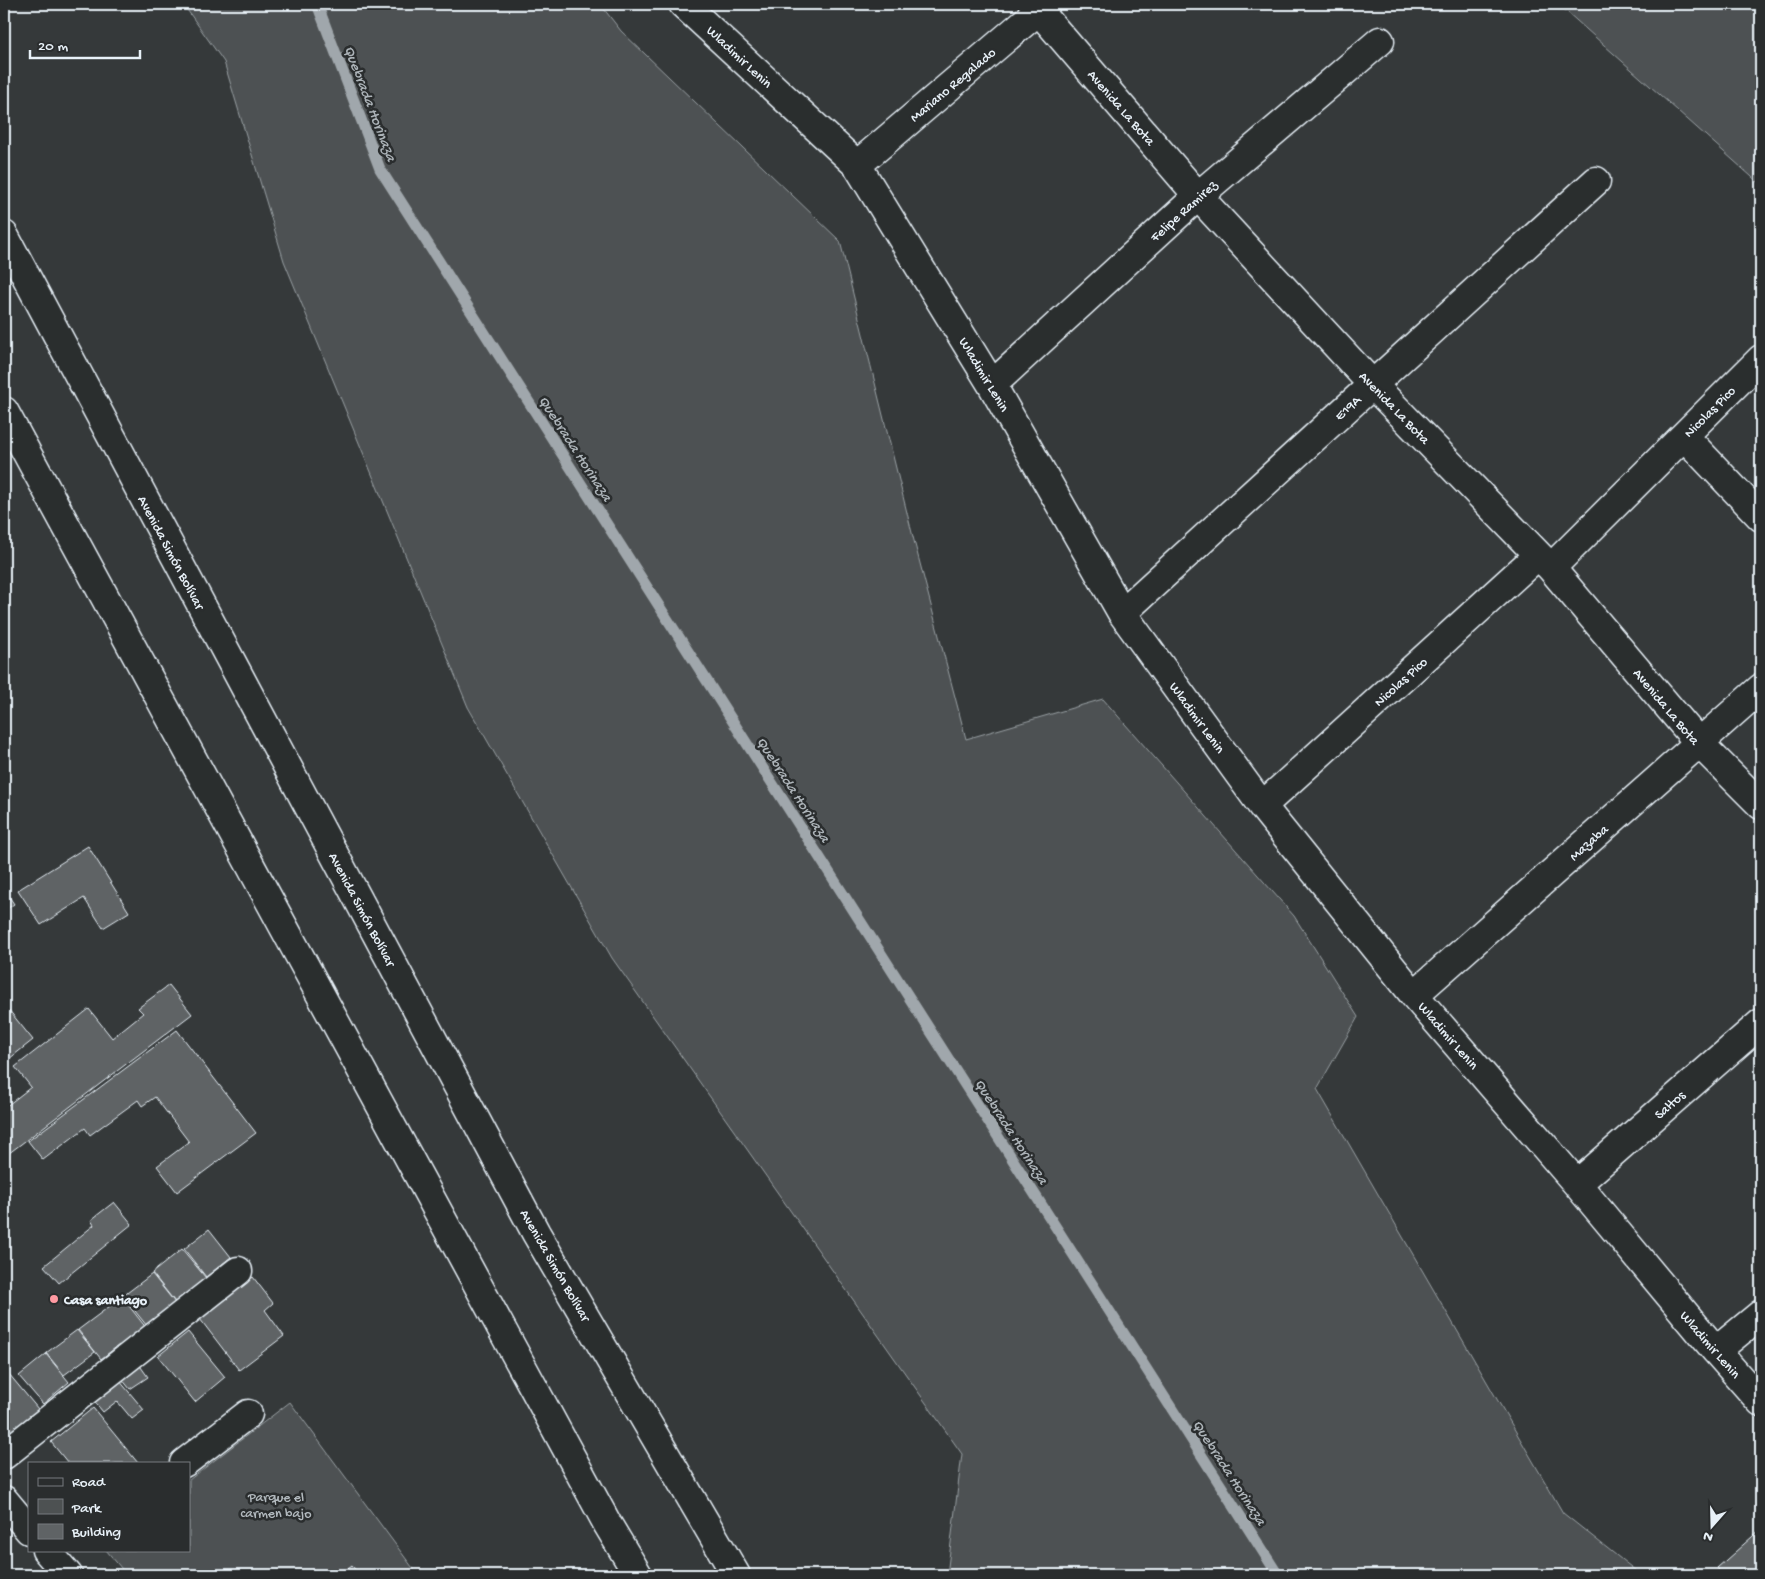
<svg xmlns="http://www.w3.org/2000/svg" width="1765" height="1579" font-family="'Gochi Hand',sans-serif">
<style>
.green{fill:#4d5152;stroke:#9aa1a5}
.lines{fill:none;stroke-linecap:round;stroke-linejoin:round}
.stream{stroke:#a0a7ac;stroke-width:11}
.building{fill:#5f6365;stroke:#e8f1f8}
.minor-casing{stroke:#e8f1f8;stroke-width:31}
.highway-casing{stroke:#e8f1f8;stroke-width:31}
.minor{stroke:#2a2d2e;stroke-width:28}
.highway{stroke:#2a2d2e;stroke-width:28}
.poi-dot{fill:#ff9aa2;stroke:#2a2d2e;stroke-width:2}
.labels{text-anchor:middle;stroke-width:5;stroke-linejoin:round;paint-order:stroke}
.street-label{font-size:14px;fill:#e8f1f8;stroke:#2a2d2e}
.poi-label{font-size:14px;font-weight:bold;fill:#e8f1f8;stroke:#2a2d2e;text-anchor:start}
.park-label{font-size:14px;fill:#b2b9be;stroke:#2a2d2e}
.water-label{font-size:15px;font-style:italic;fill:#acb3b8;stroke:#2a2d2e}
</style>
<rect width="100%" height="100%" fill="#35393a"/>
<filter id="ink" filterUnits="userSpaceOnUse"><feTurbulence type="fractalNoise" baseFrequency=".02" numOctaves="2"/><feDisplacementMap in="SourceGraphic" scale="10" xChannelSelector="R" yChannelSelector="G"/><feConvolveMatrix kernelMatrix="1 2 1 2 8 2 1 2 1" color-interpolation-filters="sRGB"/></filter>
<g filter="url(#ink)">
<path class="green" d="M183,4h417l21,27 219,210 72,292 54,206 137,-40 191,217 64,101 -41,72 246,424 78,62h-694l15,-121 -350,-496 -144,-251 -184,-446 -60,-199z
M1558,4h203v181z
M290,1402l128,173h-291l-21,-25h83v-70z"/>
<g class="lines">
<path class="stream" d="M317,4l63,165 898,1406"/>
</g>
<path class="building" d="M88,846l41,66 -26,16 -19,-30 -43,27 -23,-35z
M4,889l10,15 -10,7z
M169,985l23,29 -188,143v-49l27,-21 -16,-20 74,-58 23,29 31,-25 -5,-5z
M4,1004l29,36 -24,19 -5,-6z
M177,1030l79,103 -79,59 -20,-26 32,-24 -34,-45 -13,9 -4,-6 -48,35 -5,-7 -42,32 -15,-19z
M114,1202l18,22 -73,59 -15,-17 50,-41 -3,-5z
M209,1229l22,28 -25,20 -22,-28z
M182,1249l24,29 -31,24 -23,-29z
M152,1274l24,30 -29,22 -24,-30z
M253,1277l20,26 -8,7 19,26 -45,34 -39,-51z
M122,1297l25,32 -26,20 -2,-4 -18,14 -23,-29z
M77,1330l18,22 -31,23 -18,-22z
M188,1332l37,45 -30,25 -37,-46z
M46,1354l23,28 -26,22 -24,-28z
M136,1360l12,17 -18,12 -12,-15z
M4,1368l39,47 -31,25 -8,-10z
M119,1380l25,30 -12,9 -15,-18 -14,11 -10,-12z
M93,1408l45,55h-70l-17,-21z
M1761,1529v46h-38l-6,-7z
M352,1566l8,9h-20z"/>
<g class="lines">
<g class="minor-casing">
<path id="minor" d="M683,4l174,161 135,220 130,228 140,193 152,189 163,189 139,167 45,51
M1033,4l165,192 174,188 179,184 148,175 62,62
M857,165l189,-161
M992,385l206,-189 182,-155
M1684,436l77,81
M1551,568l210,-209
M1122,613l474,-432
M1262,806l275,-250
M1414,995l347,-307
M1577,1184l184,-161
M1716,1351l45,-37
M4,1455l234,-184
M184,1463l64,-49
M4,1500l25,30
M46,1550l22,25"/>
</g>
<g class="highway-casing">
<path id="highway" d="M4,235l532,998 200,342
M4,411l604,1114 30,50"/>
</g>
<use href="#minor" class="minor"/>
<use href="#highway" class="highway"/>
</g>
</g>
<circle class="poi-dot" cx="54" cy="1299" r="5"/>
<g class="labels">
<g class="street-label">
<text transform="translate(740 56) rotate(43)" y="5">Wladimir Lenin</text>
<text transform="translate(952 84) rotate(-40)" y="5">Mariano Regalado</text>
<text transform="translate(1122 107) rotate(49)" y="5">Avenida La Bota</text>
<text transform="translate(1183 210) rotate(-42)" y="5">Felipe Ramirez</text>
<text transform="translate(985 374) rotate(59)" y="5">Wladimir Lenin</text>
<text transform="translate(1347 407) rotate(-42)" y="5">E19A</text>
<text transform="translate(1395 407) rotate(46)" y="5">Avenida La Bota</text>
<text transform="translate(1709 411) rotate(-45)" y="5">Nicolas Pico</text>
<text transform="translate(172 552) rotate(62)" y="5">Avenida Simón Bolívar</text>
<text transform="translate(1400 681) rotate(-42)" y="5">Nicolas Pico</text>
<text transform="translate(1667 706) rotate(50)" y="5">Avenida La Bota</text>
<text transform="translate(1198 717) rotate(54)" y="5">Wladimir Lenin</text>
<text transform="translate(1588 842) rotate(-42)" y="5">Mazaba</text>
<text transform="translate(363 909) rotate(62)" y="5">Avenida Simón Bolívar</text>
<text transform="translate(1449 1035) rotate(49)" y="5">Wladimir Lenin</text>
<text transform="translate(1669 1104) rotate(-41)" y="5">Saltos</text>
<text transform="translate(556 1265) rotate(60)" y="5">Avenida Simón Bolívar</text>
<text transform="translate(1711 1344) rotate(49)" y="5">Wladimir Lenin</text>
</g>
<g class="poi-label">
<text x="64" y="1304">Casa santiago</text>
</g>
<g class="park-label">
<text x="276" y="1501">Parque el<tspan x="276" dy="16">carmen bajo</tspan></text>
</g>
<g class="water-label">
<text transform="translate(371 103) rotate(69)" y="5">Quebrada Horinaza</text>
<text transform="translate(576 448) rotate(57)" y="5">Quebrada Horinaza</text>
<text transform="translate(794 789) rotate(57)" y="5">Quebrada Horinaza</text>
<text transform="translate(1012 1131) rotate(57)" y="5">Quebrada Horinaza</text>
<text transform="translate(1230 1472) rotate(57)" y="5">Quebrada Horinaza</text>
</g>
</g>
<rect width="1765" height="1579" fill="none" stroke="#2a2d2e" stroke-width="20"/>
<rect x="10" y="10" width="1745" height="1559" fill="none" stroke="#e8f1f8" stroke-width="2" filter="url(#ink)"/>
<rect x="28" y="1462" width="162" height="90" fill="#2a2d2e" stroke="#767b7f"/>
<rect x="38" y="1478" width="25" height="8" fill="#2a2d2e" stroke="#767b7f"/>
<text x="72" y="1486" font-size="15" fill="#e8f1f8">Road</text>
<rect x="38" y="1499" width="25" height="15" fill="#4d5152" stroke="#767b7f"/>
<text x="72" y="1512" font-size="15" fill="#e8f1f8">Park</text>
<rect x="38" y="1524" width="25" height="15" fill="#5f6365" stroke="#767b7f"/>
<text x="72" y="1536" font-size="15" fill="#e8f1f8">Building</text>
<g transform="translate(1712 1526) rotate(200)" stroke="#2a2d2e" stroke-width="4" paint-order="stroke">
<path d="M0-4L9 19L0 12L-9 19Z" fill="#e8f1f8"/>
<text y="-8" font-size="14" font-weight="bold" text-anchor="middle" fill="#e8f1f8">N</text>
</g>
<path d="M30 50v8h110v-8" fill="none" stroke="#e8f1f8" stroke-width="2.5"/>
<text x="38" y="50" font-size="15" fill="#e8f1f8" stroke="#2a2d2e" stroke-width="4" paint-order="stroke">20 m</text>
</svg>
